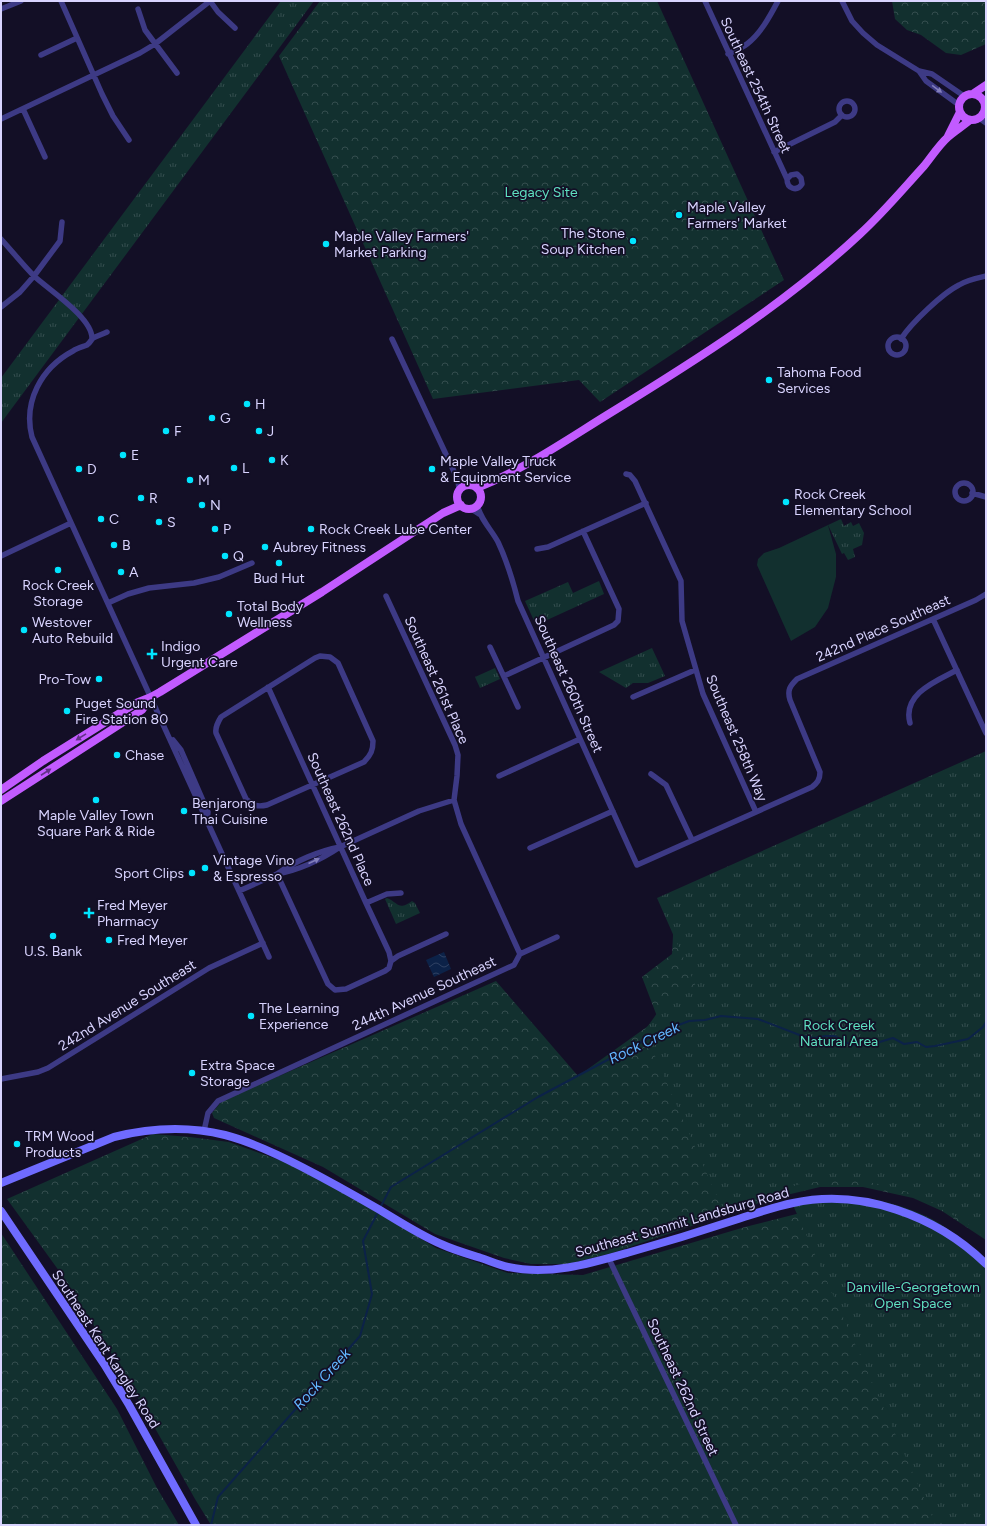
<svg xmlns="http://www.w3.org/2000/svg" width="987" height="1526" font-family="Figtree,sans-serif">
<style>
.grass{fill:#12302f}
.forest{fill:url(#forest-crowns)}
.park{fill:url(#park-tufts)}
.water{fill:url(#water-waves)}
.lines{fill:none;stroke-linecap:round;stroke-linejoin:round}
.stream{stroke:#0c2248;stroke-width:2}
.street{stroke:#3d3a85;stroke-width:5.5}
.secondary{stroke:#6f6bff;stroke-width:8}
.primary{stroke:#c25bff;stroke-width:8}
.oneway{fill:#837fbc}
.oneway2{fill:#623188}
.poi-dot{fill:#00e5ff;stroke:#130f26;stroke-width:1.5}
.labels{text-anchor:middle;stroke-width:3.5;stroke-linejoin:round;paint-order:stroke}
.street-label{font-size:14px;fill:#d9d4ff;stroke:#130f26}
.park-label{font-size:14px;fill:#5fe0c0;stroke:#130f26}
.poi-label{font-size:14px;fill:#d9d4ff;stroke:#130f26;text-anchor:start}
.water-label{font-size:15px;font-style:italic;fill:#62b6ff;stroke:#130f26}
</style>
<defs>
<pattern id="forest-crowns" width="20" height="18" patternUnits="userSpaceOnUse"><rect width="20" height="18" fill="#12302f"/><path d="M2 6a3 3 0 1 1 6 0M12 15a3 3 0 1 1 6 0" fill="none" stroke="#344d4e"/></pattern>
<pattern id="park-tufts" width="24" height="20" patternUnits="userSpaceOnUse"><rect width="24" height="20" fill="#12302f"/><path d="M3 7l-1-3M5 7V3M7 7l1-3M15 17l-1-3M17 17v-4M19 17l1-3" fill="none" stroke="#344d4e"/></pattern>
<pattern id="water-waves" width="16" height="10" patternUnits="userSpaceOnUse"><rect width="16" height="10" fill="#0c2248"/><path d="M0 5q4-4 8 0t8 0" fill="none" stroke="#2f4163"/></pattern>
</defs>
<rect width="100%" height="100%" fill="#130f26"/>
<path class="grass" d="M828,525l8,29v23l-8,31 -13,19 -24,14 -34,-76 1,-6 6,-6 15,-5z"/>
<path class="forest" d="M320,1h337l127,279 -184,122 -21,-22 -146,19 -154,-343z
M892,1h94v43l-25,11 -15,-2 -25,-18 -14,-5 -12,-11z
M986,754v486l-44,-29 -29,-13 -50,-11h-43l-46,11 -162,55 -44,11h-37l-27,-6 -69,-24 -112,-67 -109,-49 -2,-5 10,-12 274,-120 82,95 80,-57 -16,-42 30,-23 3,-55z
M153,1134l37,3 39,5 70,25 72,41 65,40 72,25 75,2 162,-48 71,-18 170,316h-775l-16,-26 -70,-124 -63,-100 -55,-76z
M1,1233l116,176 40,79 22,37h-178z"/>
<path class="park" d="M281,1h33l-313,422v-45z
M841,519l3,7 7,-4 2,4 6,-3 5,10 -2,12 -9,4 2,8 -7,3 -4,-7 -2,1 -14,-29z
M599,581l5,13 -68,31 -11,-24 43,-19 5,11z
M652,648l13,28 -17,7h-15l-7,5 -27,-16z
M495,668l5,11 -20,9 -5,-11z
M986,751v488l-23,-19 -17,-8 -17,-12 -36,-13 -30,-6 -31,-1 -32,4 -78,24 -78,-177c16,-20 25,-42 54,-40l-41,-93z
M387,898c12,5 11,13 25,3l3,2 5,10 -24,11 -11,-25z
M847,1196c39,4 79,14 110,40 10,8 19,18 29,27v262h-50l-144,-322z"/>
<path class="water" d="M444,952l7,17 -17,8 -8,-17z"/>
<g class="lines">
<path class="stream" d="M380,1208l11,-21 147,-90 120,-64 31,-12 16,-1 16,-4 37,3 44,17 12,2 12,-2h9l12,7 9,2 17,-1 20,-6 11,6 13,-2 9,5 9,-1 33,-7 15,-12 3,-5
M211,1525l7,-28 142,-161 12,-42 -9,-53 14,-27"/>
<path class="street" d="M61,1l41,93 11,22 16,24
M210,1l8,11 17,16
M705,1l82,178c0,10 10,13 15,5l-1,-6 -4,-4 -6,1 -4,4
M842,1l10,20 11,12 14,12 42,26 13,3 32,22
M1,9l20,-8
M138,9l7,21 32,43
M728,54c7,-3 14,-6 19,-10 14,-11 23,-28 31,-43
M41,55l36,-17
M919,71l7,10 33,24
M839 109a8 8 0 1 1 16 0a8 8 0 1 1-16 0Z
M23,109l22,48
M985,111l1,1
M979,118l7,5
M1,119l139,-66 15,-9 55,-43
M774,152l61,-30 7,-7
M1,239c11,12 22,26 33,37 15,14 59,42 58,63
M1,307l19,-15 14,-16 26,-35 2,-19
M107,332c-4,2 -10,4 -14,6 -2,2 -3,5 -6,7 -5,2 -10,3 -14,6 -32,17 -50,51 -41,86l237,520
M888 346a9 9 0 1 1 18 0a9 9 0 1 1-18 0Z
M392,339l66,141 1,10
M901,339c10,-16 42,-46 58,-54 8,-5 18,-7 27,-9
M626,474l4,1 5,6 46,100 1,40 21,73 53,118
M955 492a9 9 0 1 1 18 0a9 9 0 1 1-18 0Z
M972,493l14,4
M477,504c3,15 14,25 21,38 9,19 15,39 20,59l119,264 175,-78c5,-4 8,-7 8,-15l-30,-72c-3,-10 0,-14 7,-21l179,-79 10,-6
M470,508l9,6
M537,549l11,-2 98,-44
M1,556l70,-33
M386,596l69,149 3,10 -1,21 -3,24 7,24 59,130
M108,603l20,-9 21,-6 45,-5 25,-6 33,-14
M933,619l53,114
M490,647l28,60
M320,656l10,1 8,6 35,78c0,9 -2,14 -9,21l-97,43c-9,2 -14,1 -21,-6l-30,-66c-1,-6 2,-11 5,-16l94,-59z
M504,676l110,-51 4,-4 1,-12 -36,-78
M633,697l62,-27
M910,723c-8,-29 26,-42 47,-53
M173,740l8,10 27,62 -1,9
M651,774l15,11 26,55
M499,776l81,-37
M340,847c-21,4 -45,14 -63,27 22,-4 45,-15 63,-27l79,-36 35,-11
M530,848l83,-37
M239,891l38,-17 51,110 7,6 11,-1 39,-18 4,-3 2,-7 -2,-9 -23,-49 -98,-216
M366,903l21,-9 14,-1
M391,961l7,-5 48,-22
M1,1079l37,-7 10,-4 161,-100 54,-25
M204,1131l4,-18 10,-12 296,-136 6,-11 37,-17
M609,1259l127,266"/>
<path class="secondary" d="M1,1183l113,-46c36,-9 74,-11 111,-2 27,7 52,19 77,32 27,14 52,28 78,43 20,12 40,25 61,34 13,6 27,10 40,14 9,3 18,7 27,9 40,9 81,-3 119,-14 36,-10 72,-21 108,-33 19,-6 38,-13 58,-17 69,-15 144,13 193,61
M1,1211l103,153 25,41 67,120"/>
<path class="primary" d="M974,93l12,-8
M959 107a13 13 0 1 1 26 0a13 13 0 1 1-26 0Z
M948,136l12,-24
M457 497a12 12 0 1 1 24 0a12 12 0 1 1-24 0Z
M477,488c46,-18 88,-47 130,-73 88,-54 177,-110 253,-181 23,-21 43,-45 64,-68 8,-10 15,-21 24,-29 7,-6 15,-11 22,-17
M1,790l42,-29 93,-58 15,-6 9,-5 162,-100 121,-79 18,-8
M1,801l141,-91 9,-13"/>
</g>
<defs><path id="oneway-solid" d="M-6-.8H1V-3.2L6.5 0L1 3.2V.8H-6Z"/></defs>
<g class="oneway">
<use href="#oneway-solid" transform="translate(937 89) rotate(36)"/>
<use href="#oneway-solid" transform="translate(314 861) rotate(-24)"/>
</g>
<g class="oneway2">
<use href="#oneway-solid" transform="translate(81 737) rotate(148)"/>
<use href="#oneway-solid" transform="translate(46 772) rotate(-33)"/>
</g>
<g class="poi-dot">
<circle cx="679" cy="215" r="4"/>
<circle cx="633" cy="241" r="4"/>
<circle cx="326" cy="244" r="4"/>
<circle cx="769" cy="380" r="4"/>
<circle cx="247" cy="404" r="4"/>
<circle cx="212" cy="418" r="4"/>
<circle cx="166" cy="431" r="4"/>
<circle cx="259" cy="431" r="4"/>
<circle cx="123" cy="455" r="4"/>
<circle cx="272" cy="460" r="4"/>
<circle cx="234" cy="468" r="4"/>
<circle cx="79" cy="469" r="4"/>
<circle cx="432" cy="469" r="4"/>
<circle cx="190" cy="480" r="4"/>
<circle cx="141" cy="498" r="4"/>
<circle cx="786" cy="502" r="4"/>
<circle cx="202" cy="505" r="4"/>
<circle cx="101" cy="519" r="4"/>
<circle cx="159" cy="522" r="4"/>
<circle cx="215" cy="529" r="4"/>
<circle cx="311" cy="529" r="4"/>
<circle cx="114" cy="545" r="4"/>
<circle cx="265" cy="547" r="4"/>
<circle cx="225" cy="556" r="4"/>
<circle cx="279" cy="563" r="4"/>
<circle cx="58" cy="570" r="4"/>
<circle cx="121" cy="572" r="4"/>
<circle cx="229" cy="614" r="4"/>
<circle cx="24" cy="630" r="4"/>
<path d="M150 648h4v4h4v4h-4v4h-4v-4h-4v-4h4z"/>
<circle cx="99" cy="679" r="4"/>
<circle cx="67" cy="711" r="4"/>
<circle cx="117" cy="755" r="4"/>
<circle cx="96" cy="800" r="4"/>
<circle cx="184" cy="811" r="4"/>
<circle cx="205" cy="868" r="4"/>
<circle cx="192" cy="873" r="4"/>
<path d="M87 907h4v4h4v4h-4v4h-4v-4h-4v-4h4z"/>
<circle cx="53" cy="936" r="4"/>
<circle cx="109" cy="940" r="4"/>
<circle cx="251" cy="1016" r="4"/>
<circle cx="192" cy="1073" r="4"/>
<circle cx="17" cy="1144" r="4"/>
</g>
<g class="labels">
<g class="street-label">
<text transform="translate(756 85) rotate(65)" y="5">Southeast 254th Street</text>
<text transform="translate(883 628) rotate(-24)" y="5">242nd Place Southeast</text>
<text transform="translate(437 680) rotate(66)" y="5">Southeast 261st Place</text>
<text transform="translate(569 684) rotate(66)" y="5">Southeast 260th Street</text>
<text transform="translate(737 738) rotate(67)" y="5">Southeast 258th Way</text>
<text transform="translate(341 819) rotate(66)" y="5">Southeast 262nd Place</text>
<text transform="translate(424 993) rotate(-25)" y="5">244th Avenue Southeast</text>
<text transform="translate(127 1005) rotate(-32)" y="5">242nd Avenue Southeast</text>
<text transform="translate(682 1222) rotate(-16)" y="5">Southeast Summit Landsburg Road</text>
<text transform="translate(106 1349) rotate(57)" y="5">Southeast Kent Kangley Road</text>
<text transform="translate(683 1387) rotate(65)" y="5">Southeast 262nd Street</text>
</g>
<g class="park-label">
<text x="541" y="197">Legacy Site</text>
<text x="839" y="1030">Rock Creek<tspan x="839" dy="16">Natural Area</tspan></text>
<text x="913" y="1292">Danville-Georgetown<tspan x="913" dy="16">Open Space</tspan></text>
</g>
<g class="poi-label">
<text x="687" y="212">Maple Valley<tspan x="687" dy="16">Farmers' Market</tspan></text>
<text x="625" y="238" text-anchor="end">The Stone<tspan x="625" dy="16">Soup Kitchen</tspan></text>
<text x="334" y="241">Maple Valley Farmers'<tspan x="334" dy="16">Market Parking</tspan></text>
<text x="777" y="377">Tahoma Food<tspan x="777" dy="16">Services</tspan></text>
<text x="255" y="409">H</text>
<text x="220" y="423">G</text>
<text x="174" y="436">F</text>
<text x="267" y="436">J</text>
<text x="131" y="460">E</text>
<text x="280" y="465">K</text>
<text x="440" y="466">Maple Valley Truck<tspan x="440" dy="16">&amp; Equipment Service</tspan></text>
<text x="242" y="473">L</text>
<text x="87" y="474">D</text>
<text x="198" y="485">M</text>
<text x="794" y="499">Rock Creek<tspan x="794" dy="16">Elementary School</tspan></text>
<text x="149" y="503">R</text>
<text x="210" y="510">N</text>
<text x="109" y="524">C</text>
<text x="167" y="527">S</text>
<text x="223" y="534">P</text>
<text x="319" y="534">Rock Creek Lube Center</text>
<text x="122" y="550">B</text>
<text x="273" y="552">Aubrey Fitness</text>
<text x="233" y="561">Q</text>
<text x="129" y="577">A</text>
<text x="279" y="583" text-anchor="middle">Bud Hut</text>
<text x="58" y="590" text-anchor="middle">Rock Creek<tspan x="58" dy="16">Storage</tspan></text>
<text x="237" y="611">Total Body<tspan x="237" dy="16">Wellness</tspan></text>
<text x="32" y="627">Westover<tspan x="32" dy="16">Auto Rebuild</tspan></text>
<text x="161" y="651">Indigo<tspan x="161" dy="16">Urgent Care</tspan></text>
<text x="91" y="684" text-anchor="end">Pro-Tow</text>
<text x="75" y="708">Puget Sound<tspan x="75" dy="16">Fire Station 80</tspan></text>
<text x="125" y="760">Chase</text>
<text x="192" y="808">Benjarong<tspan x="192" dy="16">Thai Cuisine</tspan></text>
<text x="96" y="820" text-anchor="middle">Maple Valley Town<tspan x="96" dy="16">Square Park &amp; Ride</tspan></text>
<text x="213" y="865">Vintage Vino<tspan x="213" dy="16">&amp; Espresso</tspan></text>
<text x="184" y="878" text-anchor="end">Sport Clips</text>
<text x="97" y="910">Fred Meyer<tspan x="97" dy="16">Pharmacy</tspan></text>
<text x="117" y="945">Fred Meyer</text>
<text x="53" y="956" text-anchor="middle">U.S. Bank</text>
<text x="259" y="1013">The Learning<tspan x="259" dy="16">Experience</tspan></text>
<text x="200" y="1070">Extra Space<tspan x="200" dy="16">Storage</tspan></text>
<text x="25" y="1141">TRM Wood<tspan x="25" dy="16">Products</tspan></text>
</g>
<g class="water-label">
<text transform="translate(644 1043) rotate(-26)" y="5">Rock Creek</text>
<text transform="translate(322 1379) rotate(-48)" y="5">Rock Creek</text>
</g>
</g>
<rect width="987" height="1526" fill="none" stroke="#d9d4ff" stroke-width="4"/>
</svg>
